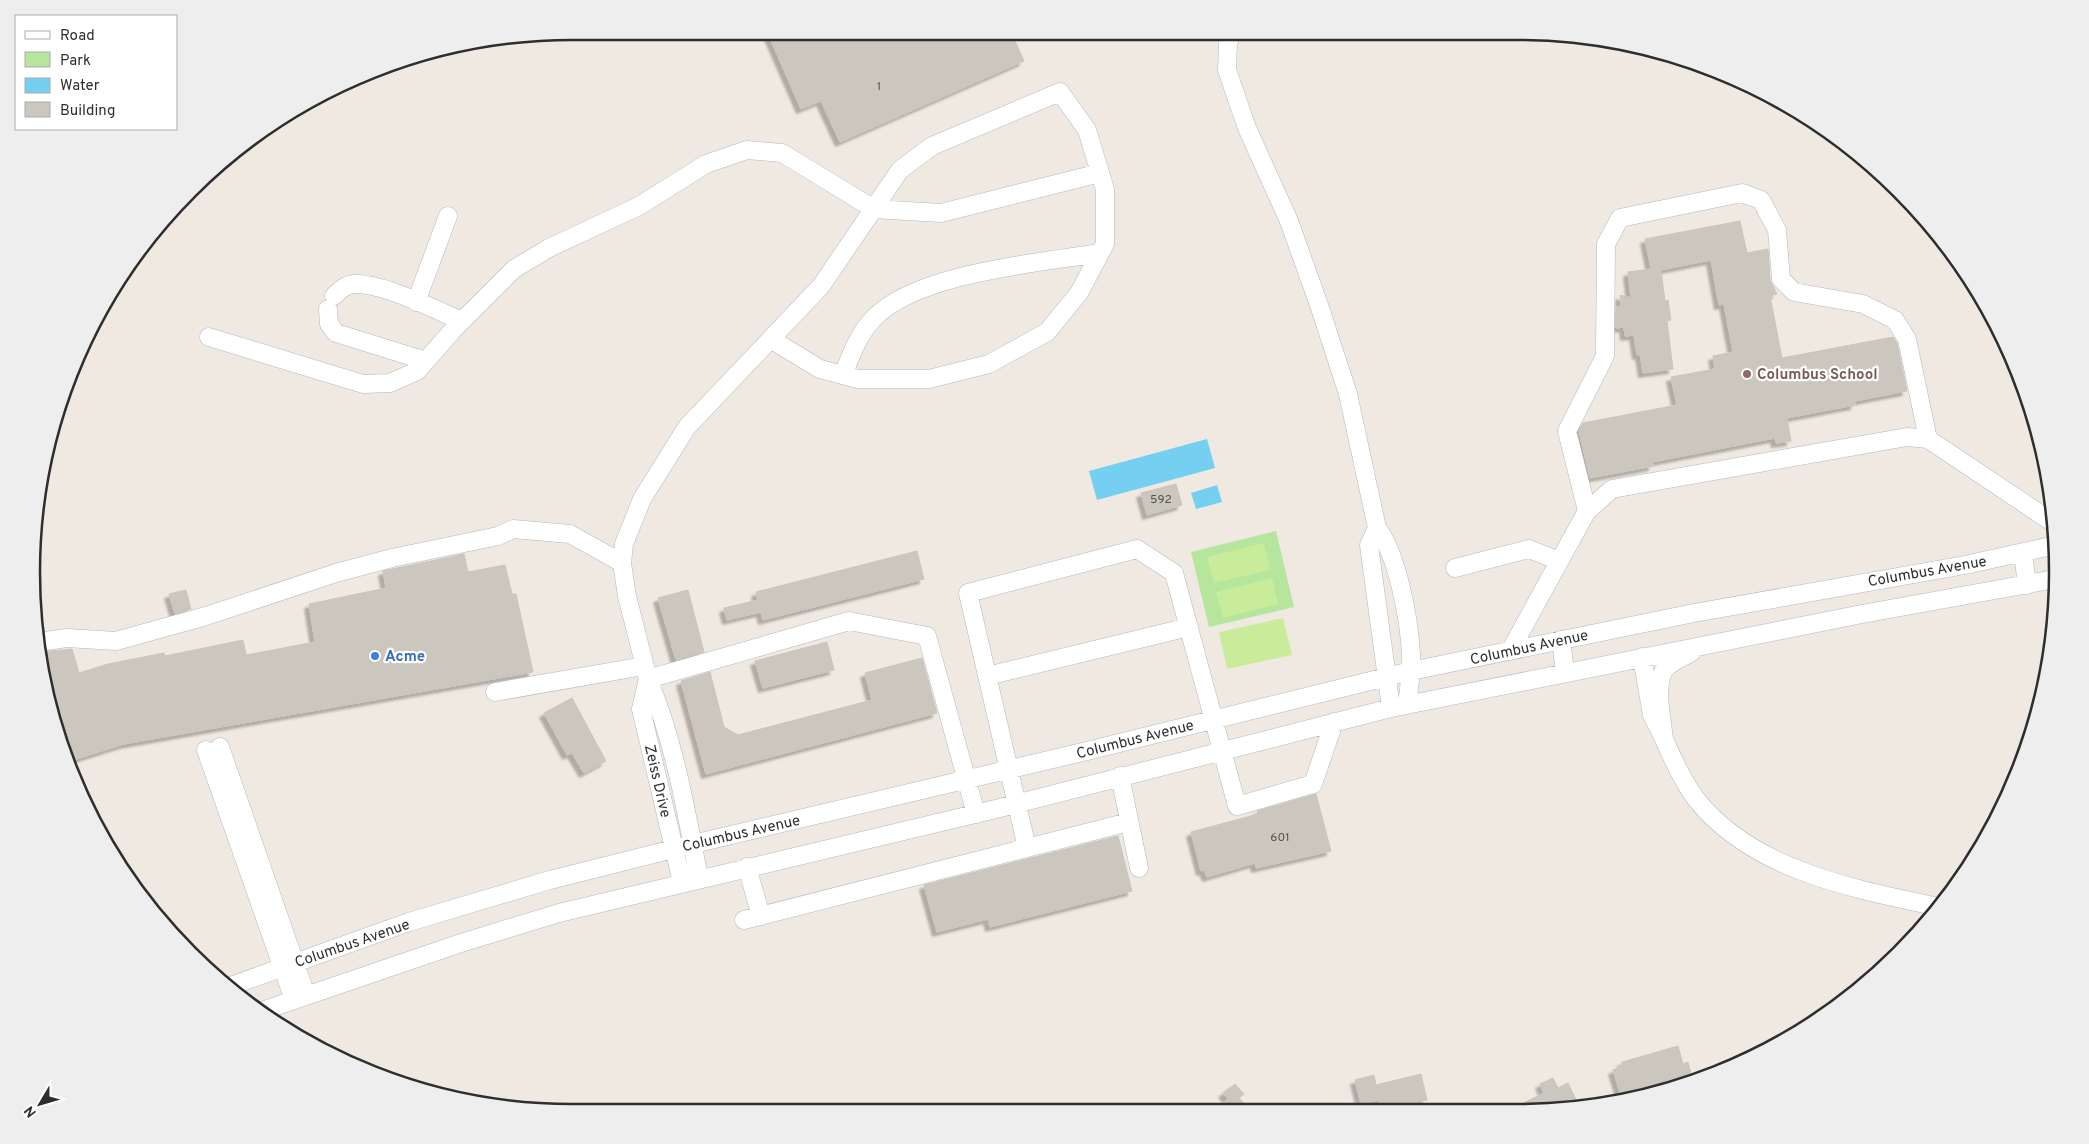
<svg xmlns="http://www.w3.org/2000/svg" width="2089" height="1144" font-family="Overpass,sans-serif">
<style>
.green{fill:#b6e59e}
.pitch{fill:#c9ec9a}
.water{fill:#75cff0}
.building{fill:#cbc7bf;stroke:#cbc5ba;filter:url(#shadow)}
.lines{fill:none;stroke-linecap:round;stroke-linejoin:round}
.minor-casing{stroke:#b4b7c1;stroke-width:19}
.minor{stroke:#fff;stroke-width:18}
.education-dot{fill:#8d6e63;stroke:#fff;stroke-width:2}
.shop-dot{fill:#3f7fe0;stroke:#fff;stroke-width:2}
.labels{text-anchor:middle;stroke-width:4.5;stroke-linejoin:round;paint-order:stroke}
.number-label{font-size:12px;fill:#555452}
.education-label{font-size:15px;font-weight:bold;fill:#785e54;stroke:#fff;text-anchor:start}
.street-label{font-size:15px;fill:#2e2e2e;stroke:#fff}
.shop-label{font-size:15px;font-weight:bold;fill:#366cbe;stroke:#fff;text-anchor:start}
.rim{fill:none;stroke:#2e2e2e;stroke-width:2.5}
</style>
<defs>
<filter id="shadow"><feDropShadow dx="-4.5" dy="4.5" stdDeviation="1" flood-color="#0004"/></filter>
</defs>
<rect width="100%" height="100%" fill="#efe9e1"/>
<path class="green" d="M1276,531l18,76 -85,20 -18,-75z"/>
<path class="pitch" d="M1264,543l6,27 -56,13 -7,-26z
M1272,578l6,26 -55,14 -7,-26z
M1283,618l9,37 -65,14 -8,-37z"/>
<path class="water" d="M1207,439l8,29 -118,32 -8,-29z
M1217,485l5,17 -26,7 -5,-16z"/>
<path class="building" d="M767,31l244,1 13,29 -184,81 -19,-41 -20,8z
M1740,221l7,32 21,-4 2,31 7,14 -7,2 12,62 111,-21 4,6 10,48 -52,10v4l-68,13 4,23 -15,2 -1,-5 -123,24 1,4 -63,12 -11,-47 4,-8 94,-18 -6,-28 44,-8 -2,-13 20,-4 -9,-48 -5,1 -8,-45 -50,10 4,31 3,-1 3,20 -4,1 6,48 -30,4 -3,-19 -3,1 -3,-20 -9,1 -1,-9 -8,1v-21l5,-1 -1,-11 11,3 -3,-26 23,-3 -6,-30z
M1176,484l6,21 -35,10 -6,-22z
M917,551l7,28 -161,41 -2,-8 -34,8 -3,-12 34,-8 -2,-8z
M464,554l4,18 37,-7 7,29h4l17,78 -409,72 -57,18 -17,-50 -10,-60 32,-3 7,24 29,-9 56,-11 1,3 78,-16 3,15 69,-13 -6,-38 77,-16 -3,-17z
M186,590l5,19 -16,5 -6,-20z
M688,590l16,62 -28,8 -18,-62z
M827,642l7,28 -71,18 -8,-27z
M922,658l15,55 -231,61 -25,-93 29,-9 14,55 14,8 134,-35 -7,-27z
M572,698l34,63 -22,12 -12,-20 -5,2 -23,-42z
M1316,794l15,57 -75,17 -1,-5 -48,14 -3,-7 -3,1 -10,-39 67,-18 -1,-3z
M1118,836l14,55 -142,36 -2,-8 -51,13 -13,-47z
M1678,1046l5,18 5,-2 4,16 -70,21 -9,-29 8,-3 1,-5z
M1421,1074l6,26 -10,2 2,7h-39l-2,-9 -17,4 -6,-24 19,-5 2,10z
M1553,1078l5,10 10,-5 9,19 -12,6h-52l31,-15 -4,-9z
M1235,1084l9,10 -5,4 10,11h-34l13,-10 -5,-6z"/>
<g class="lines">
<g class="minor-casing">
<path id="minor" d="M1232,32l-4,12 -1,26 20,58 42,93 30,84 29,89 29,134c21,28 32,91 34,126 1,17 -2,34 -4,51
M334,296c6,-6 11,-11 20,-12 27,-2 82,26 108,37
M416,302l32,-86
M328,309l1,15 7,9 90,28
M209,337l154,47 27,-1 27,-12 36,-41 61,-61 35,-21 90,-42 67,-42 41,-14 35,3 92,56 67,4 159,-40
M772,340l48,29 38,10h71l60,-15 58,-32 32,-39 26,-49v-55l-18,-59 -27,-38 -128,54 -32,24 -79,116 -134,141 -45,72 -18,45 -2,19 5,33 21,83 201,-58 78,15 49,178
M843,375c8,-20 15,-40 30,-56 43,-46 165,-56 227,-66
M1587,511l-20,-80 38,-75 1,-112 14,-26 122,-25 19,7 16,30 4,49 13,13 69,12 32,16 12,19 21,100
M1377,528l-8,17 22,163
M2023,553l4,32
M1455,568l74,-19 30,12
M1561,640l4,32
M38,642l29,-4 49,3 90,-25 130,-43 56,-15 106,-22 15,-7 57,5 52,29
M1510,651l77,-140 25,-22 295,-52 21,2 127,85
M1642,657l10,58 12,24c-2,-20 -12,-60 4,-73 7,-6 17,-10 24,-14
M987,676l202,-49
M495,692l149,-26
M1664,739c9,21 18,41 32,60 57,72 159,90 243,108
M220,747l86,248
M206,750l88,250
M1120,776l19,92
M1027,848l-59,-255 169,-44 37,24 63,233 76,-22 21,-62
M747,867l14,49
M682,882l-41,-173 7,-30c27,64 38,132 51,199
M744,920l385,-98
M228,987l181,-65 141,-42 143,-36 394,-93 324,-80 283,-58 271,-48 91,-20
M259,1012l202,-69 98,-30 441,-105 391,-100 471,-94 193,-35"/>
</g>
<use href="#minor" class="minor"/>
</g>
<circle class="education-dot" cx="1747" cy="374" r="5"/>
<circle class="shop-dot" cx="375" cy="656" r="5"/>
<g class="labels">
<g class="number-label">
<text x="879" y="90">1</text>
<text x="1161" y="503">592</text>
<text x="1280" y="841">601</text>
</g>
<g class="education-label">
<text x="1757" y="379">Columbus School</text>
</g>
<g class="street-label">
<text transform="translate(1927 571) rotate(-10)" y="5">Columbus Avenue</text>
<text transform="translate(1529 647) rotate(-12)" y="5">Columbus Avenue</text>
<text transform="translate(1135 739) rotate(-14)" y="5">Columbus Avenue</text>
<text transform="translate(658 781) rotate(77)" y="5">Zeiss Drive</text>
<text transform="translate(741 833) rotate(-13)" y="5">Columbus Avenue</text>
<text transform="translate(352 943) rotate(-19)" y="5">Columbus Avenue</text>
</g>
<g class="shop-label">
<text x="385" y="661">Acme</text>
</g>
</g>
<path d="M0 0H2089V1144H0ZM572 40H1517A532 532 0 0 1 2049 572V572A532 532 0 0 1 1517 1104H572A532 532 0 0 1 40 572V572A532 532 0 0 1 572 40Z" fill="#eee" fill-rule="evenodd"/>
<path class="rim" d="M572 40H1517A532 532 0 0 1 2049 572V572A532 532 0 0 1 1517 1104H572A532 532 0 0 1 40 572V572A532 532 0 0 1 572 40Z"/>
<rect x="15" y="15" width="162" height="115" fill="#ffffff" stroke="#ababab"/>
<rect x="25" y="31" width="25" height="8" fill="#ffffff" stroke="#ababab"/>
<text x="60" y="40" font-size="15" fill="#2e2e2e">Road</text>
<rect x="25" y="52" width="25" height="15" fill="#b6e59e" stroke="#ababab"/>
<text x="60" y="65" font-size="15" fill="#2e2e2e">Park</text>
<rect x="25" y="78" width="25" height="15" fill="#75cff0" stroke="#ababab"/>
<text x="60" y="90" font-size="15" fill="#2e2e2e">Water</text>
<rect x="25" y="102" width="25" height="15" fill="#cbc7bf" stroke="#ababab"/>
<text x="60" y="115" font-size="15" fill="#2e2e2e">Building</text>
<g transform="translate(40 1104) rotate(232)" stroke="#ffffff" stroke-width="4" paint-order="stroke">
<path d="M0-4L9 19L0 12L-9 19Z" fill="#2e2e2e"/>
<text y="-8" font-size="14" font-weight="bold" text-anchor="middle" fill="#2e2e2e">N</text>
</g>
</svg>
